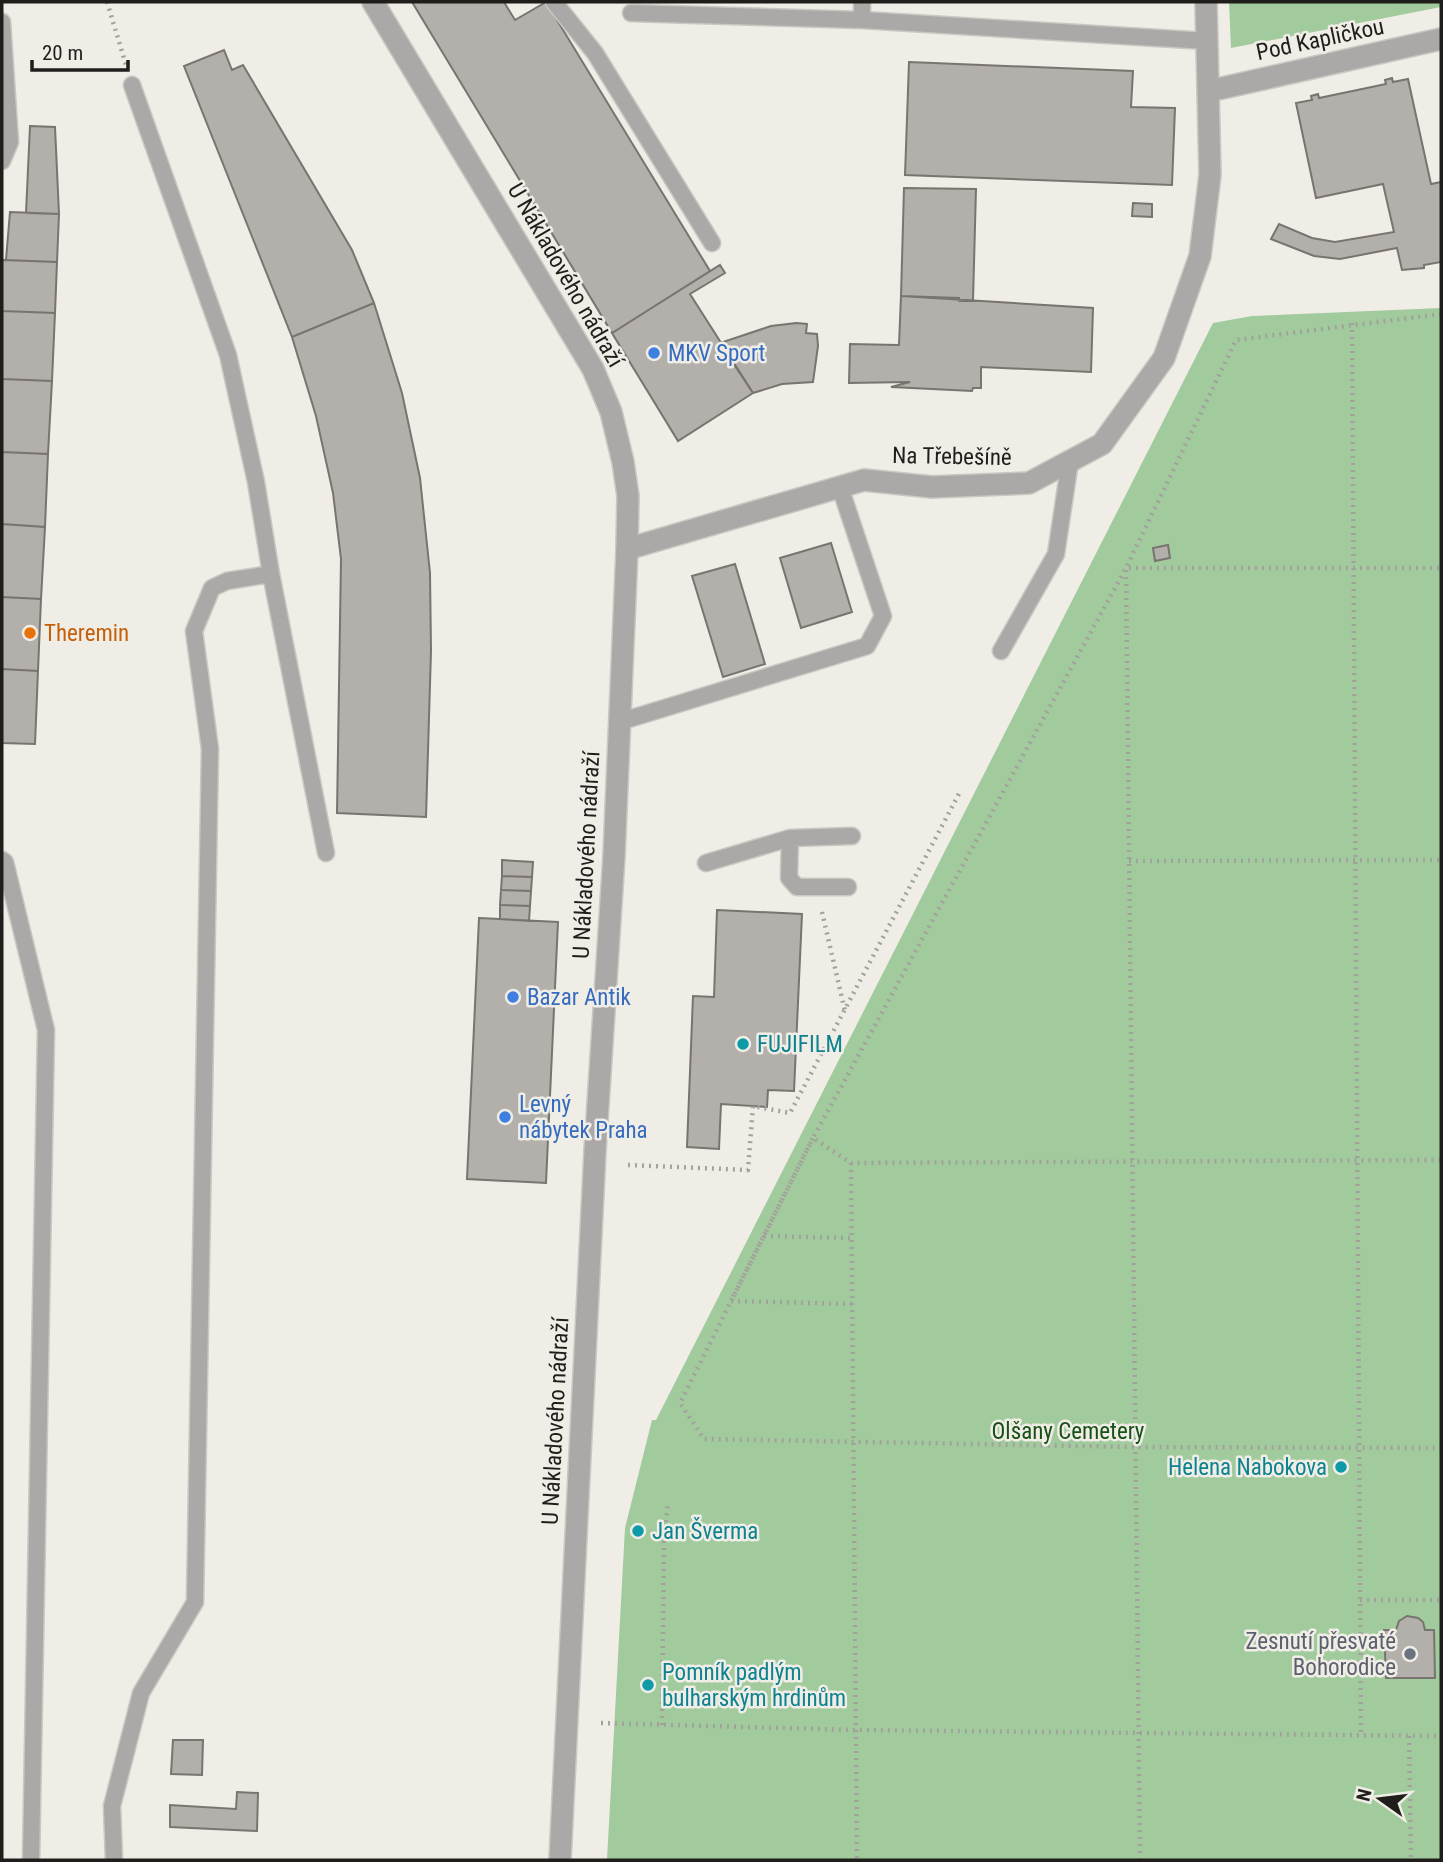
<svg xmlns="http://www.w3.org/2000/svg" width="1443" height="1862" font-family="'Roboto Condensed',sans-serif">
<rect width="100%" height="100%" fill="#f0ede7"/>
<path fill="#a1ca9d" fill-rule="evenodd" d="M1229 2H1441V7L1231 48Z
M1441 308V1860H607L625 1528 652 1420H656L1213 323 1252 316ZM1410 1616 1420 1620 1425 1630H1434L1435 1678H1387L1384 1631 1396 1630 1401 1618Z"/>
<path fill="#b3afaa" stroke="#78746f" stroke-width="2" d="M412 2H504L515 20 546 2 710 271 612 333Z
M224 50 232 70 243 65 352 250 374 303 292 337 184 66Z
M909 62 1133 71 1131 107 1175 108 1172 185 905 175Z
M1392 78 1393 82 1408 79 1431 184 1441 182V262L1424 265V268L1402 270 1397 248 1340 259 1314 256 1271 239 1279 224 1312 238 1335 242 1394 232 1383 184 1316 198 1296 103 1312 100 1311 96 1318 94 1319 98 1386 84 1385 80Z
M30 126 55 127 59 214 26 213Z
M904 188 976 189 973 301H959V298L901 296Z
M1133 203 1152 204V217L1132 216Z
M10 212 59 214 57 262 6 260Z
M2 260 57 262 55 313 2 311Z
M720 265 725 273 690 294 753 393 678 441 612 333Z
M901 296 1093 308 1091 372 981 367V388H973L972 391 891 387 910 382 849 383 850 344 899 345Z
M374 303 402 393 420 478 430 573 431 651 426 817 337 813 341 559 333 493 316 416 292 337Z
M2 311 55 313 52 381 2 379Z
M796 323 807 324 806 333 817 334 818 346 813 382 782 384 753 393 720 343 771 326Z
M2 379 52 381 48 454 2 452Z
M2 452 48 454 45 527 2 524Z
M2 524 45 527 41 599 2 597Z
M831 543 852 612 801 628 780 558Z
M1168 545 1170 558 1155 561 1153 548Z
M735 564 765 664 723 677 692 576Z
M2 597 41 599 38 671 2 669Z
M2 669 38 671 35 744 2 743Z
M502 860 533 862 532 877 502 876Z
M502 876 532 877 531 891 501 890Z
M501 890 531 891 530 906 500 905Z
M500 905 530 906 529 921 500 919Z
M717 910 802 914 794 1091 768 1090 767 1107 721 1104 719 1149 687 1147 693 996 714 997Z
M479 918 558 922 546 1183 467 1179Z
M1407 1616 1418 1618 1423 1622 1425 1630H1434L1435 1678H1386L1384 1630H1396L1399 1621Z
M173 1740H203L202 1775 171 1774Z
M237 1792 258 1793 257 1831 170 1827V1805L236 1809Z"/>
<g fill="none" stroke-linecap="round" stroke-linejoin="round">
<defs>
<path id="service" d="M554 2 595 53 712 243
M631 13 862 20V2
M862 20 1207 41
M2 22 10 142 2 161
M132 85 228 355 256 482 271 574 326 853
M1001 651 1056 554 1070 461
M619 722 867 646 883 616 840 487
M790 838 789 878 797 887H848
M2 860 5 862 46 1030 31 1860
M706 863 790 838 852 836
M114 1860 112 1806 141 1693 195 1602 210 749 194 631 212 588 227 581 271 574"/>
<path id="minor" d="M1209 91 1441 39
M627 549 864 480 932 487 1029 483 1102 444 1164 358 1200 256 1210 175 1206 2"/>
<path id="tertiary" d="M373 2 593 369 611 412 623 462 628 496 627 549 614 856 595 1151 560 1860"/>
</defs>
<use href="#service" stroke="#cac8c2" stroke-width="19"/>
<use href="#minor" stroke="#cac8c2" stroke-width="24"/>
<use href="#tertiary" stroke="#cac8c2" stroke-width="24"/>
<path stroke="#a3a19c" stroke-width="4.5" stroke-dasharray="2 5" stroke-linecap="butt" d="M107 2 126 65
M1441 314 1236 340 1126 568 813 1138 851 1163 1441 1160
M1352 323 1361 1734
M1129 861 1441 860
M822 912 845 1011
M851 1163 857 1860
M628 1165 748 1170 753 1106 790 1113 961 790
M764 1236 851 1238
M852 1304 731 1301 813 1138 680 1403 704 1439 1135 1447 1441 1448
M1360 1600H1441
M601 1723 856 1730 1441 1736
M662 1725 664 1537 668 1502
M1409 1736 1411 1860
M1140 1860 1126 568H1441"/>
<use href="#service" stroke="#aba8a7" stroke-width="16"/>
<use href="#minor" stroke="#aba8a7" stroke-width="21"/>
<use href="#tertiary" stroke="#aba8a7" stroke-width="21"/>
</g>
<g fill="#3f7fe0" stroke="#f0ede7" stroke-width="2.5">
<circle cx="654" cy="353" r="7"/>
<circle cx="513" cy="997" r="7"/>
<circle cx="505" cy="1117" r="7"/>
</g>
<circle fill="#e8710a" stroke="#f0ede7" stroke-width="2.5" cx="30" cy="633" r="7"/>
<g fill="#0f9aa8" stroke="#f0ede7" stroke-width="2.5">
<circle cx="743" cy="1044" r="7"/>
<circle cx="1341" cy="1467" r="7"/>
<circle cx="638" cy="1531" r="7"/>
<circle cx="648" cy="1685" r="7"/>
</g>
<circle fill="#6b7280" stroke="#f0ede7" stroke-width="2.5" cx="1410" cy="1654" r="7"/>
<g text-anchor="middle" stroke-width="5" stroke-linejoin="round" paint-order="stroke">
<g font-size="23" fill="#1f1e1b" stroke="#f0ede7">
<text transform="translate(1320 39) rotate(-12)" y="8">Pod Kapličkou</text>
<text transform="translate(566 275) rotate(60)" y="8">U Nákladového nádraží</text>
<text transform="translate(952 456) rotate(1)" y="8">Na Třebešíně</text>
<text transform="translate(586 855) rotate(-87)" y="8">U Nákladového nádraží</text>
<text transform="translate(555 1421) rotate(-87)" y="8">U Nákladového nádraží</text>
</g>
<g font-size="23" fill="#366cbe" stroke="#f0ede7" text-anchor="start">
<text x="668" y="361">MKV Sport</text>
<text x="527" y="1005">Bazar Antik</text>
<text x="519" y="1112">Levný<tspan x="519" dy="26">nábytek Praha</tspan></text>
</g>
<g font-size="23" fill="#c56008" stroke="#f0ede7" text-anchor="start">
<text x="44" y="641">Theremin</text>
</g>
<g font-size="23" fill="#0d838f" stroke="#f0ede7" text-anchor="start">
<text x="757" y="1052">FUJIFILM</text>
<text x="1327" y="1475" text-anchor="end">Helena Nabokova</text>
<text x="652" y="1539">Jan Šverma</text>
<text x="662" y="1680">Pomník padlým<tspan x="662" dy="26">bulharským hrdinům</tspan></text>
</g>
<g font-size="23" fill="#165115" stroke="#f0ede7">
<text x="1068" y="1439">Olšany Cemetery</text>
</g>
<g font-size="23" fill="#5b616d" stroke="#f0ede7" text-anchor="end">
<text x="1396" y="1649">Zesnutí přesvaté<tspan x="1396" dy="26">Bohorodice</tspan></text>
</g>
</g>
<rect width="1443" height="1862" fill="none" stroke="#1f1e1b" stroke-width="7"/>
<g transform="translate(1380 1799) rotate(284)" stroke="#f0ede7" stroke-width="5" paint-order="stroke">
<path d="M0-5L12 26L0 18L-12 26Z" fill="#1f1e1b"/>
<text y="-10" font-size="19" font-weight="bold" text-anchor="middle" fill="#1f1e1b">N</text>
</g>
<path d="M32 60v10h96v-10" fill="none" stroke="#1f1e1b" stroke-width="3.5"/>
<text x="42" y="60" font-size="21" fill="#1f1e1b" stroke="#f0ede7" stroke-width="5" paint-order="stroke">20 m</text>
</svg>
